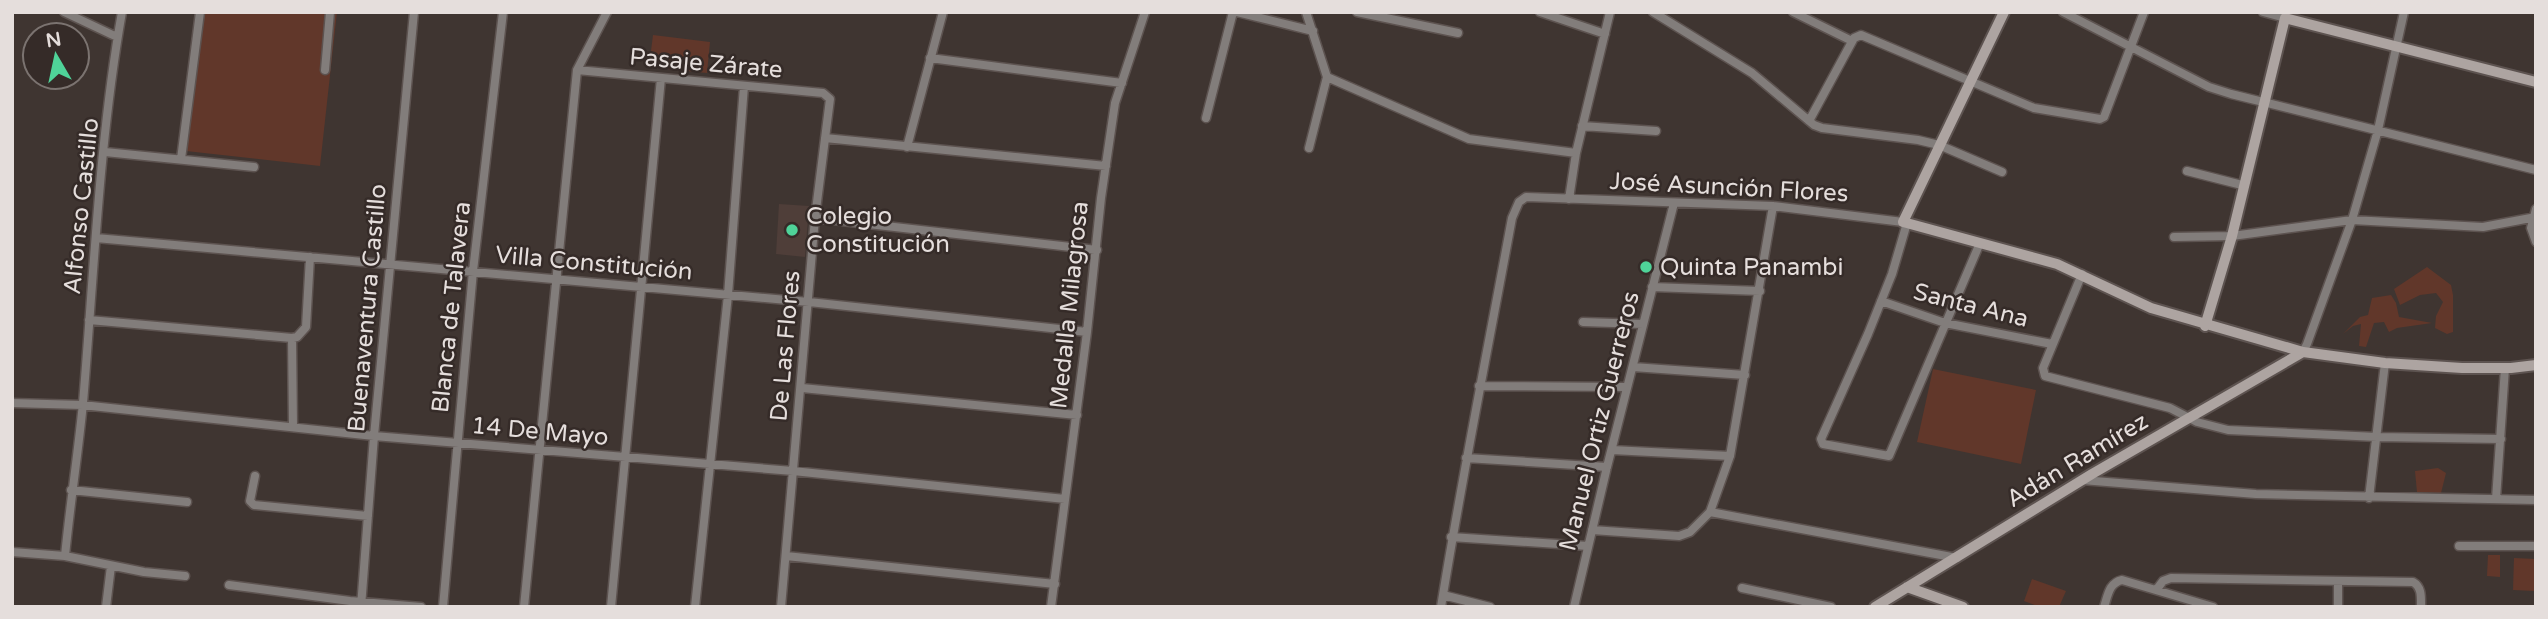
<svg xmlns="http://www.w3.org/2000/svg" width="2548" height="619" font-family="'Varela Round',sans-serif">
<rect width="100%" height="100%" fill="#3f3531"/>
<path fill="#4f3e39" d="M779 204 809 206 805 257 776 254Z"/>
<path fill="#61372a" d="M203 12H337L320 166 186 151Z
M653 35 710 42 707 73 649 67Z
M2427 267 2451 285 2453 295V332L2447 334 2435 328 2436 316 2443 302 2436 293 2420 295 2400 305 2394 289Z
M2391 295 2396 303 2399 317 2432 323 2397 328 2389 332 2384 322 2374 323 2366 347 2359 346 2361 324 2353 326 2343 334 2360 317 2368 315 2372 298Z
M1933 369 2036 390 2021 464 1917 442Z
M2438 468 2446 473 2441 493 2417 492 2415 471Z
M2488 555H2500V577L2487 576Z
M2514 558 2536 559 2535 591 2513 590Z
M2032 579 2066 591 2059 607H2040L2024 601Z"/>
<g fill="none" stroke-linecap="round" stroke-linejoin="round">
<defs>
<path id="street" d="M64 12 117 37
M1237 12 1313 31
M1306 12 1327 77
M1357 12 1458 33
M1540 12 1605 34
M1653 12 1752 73 1814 125 1822 128 1918 140 1939 145 2002 172
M1793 12 1852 41
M2063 12 2209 87 2231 94 2536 170
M2263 12 2285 18 2286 12
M930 58 1122 83
M325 70 330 12
M577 70 823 93 830 99 815 218 781 607
M1327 77 1469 139 1576 153
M1206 118 1233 12
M1809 121 1854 38 1861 35 2034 108 2100 119 2104 117 2144 12
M1582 126 1656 131
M825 138 1106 166
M907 147 943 12
M1309 148 1327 77
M105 152 254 167
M181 159 200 12
M2187 171 2242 185
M1569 199 1576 153 1610 12
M2536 209 2531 228 2536 242
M815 218 1097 250
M1907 223 1892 274 1868 334 1821 439 1823 444 1889 456 1980 243
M2174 237 2232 236 2352 220 2483 227 2536 217
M96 238 809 302 1087 332
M2082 274 2043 368 2045 376 2170 408 2197 422 2228 430 2377 437 2501 439
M1652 287 1760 291
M1881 301 1945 323 2052 344
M89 320 292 338
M1583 322 1643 324
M2303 352 2307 344 2352 220 2378 130 2404 12
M1633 367 1745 375
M1479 386 1627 387
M802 388 1077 415
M12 403 82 405 374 436 793 471 1065 499
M293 427 292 338 297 337 306 327 310 257
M1612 450 1730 456
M1466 458 1607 467
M255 476 250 501 254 505 368 516
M2082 480 2256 494 2536 500
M71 490 187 502
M2369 498 2385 363
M2496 499 2505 368
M1710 512 1957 558
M1592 530 1679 536 1690 532 1710 512 1730 456 1773 206
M1451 537 1588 546
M2459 546H2536
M12 552 65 556 144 572 185 576
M65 556C70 505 78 454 83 403 94 273 99 141 122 12
M786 556 1055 584
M2338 582V607
M229 585 350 601 421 607
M1742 588 1831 607
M2157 589 2163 581 2171 578 2413 582C2422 587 2421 597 2421 607
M1443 595 1490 607
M106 607 111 566
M361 607 374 436 414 12
M443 607 473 271 503 12
M524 607 577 70 607 12
M611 607 661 78
M695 607 728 295 744 86
M1051 607 1087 332 1101 198 1115 103 1145 12
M1441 607C1462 477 1488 348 1512 218L1519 202 1526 197 1773 206 1903 222
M1574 607 1607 467 1674 203
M2104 607C2108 595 2109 583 2122 580L2213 607"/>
<path id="secondary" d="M2004 12 1903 222 2057 264 2151 308 2303 352 2385 363 2462 368H2511L2536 365
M2205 326 2232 236 2285 18 2536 82
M1907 587 1963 607
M1875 607 2092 474 2303 352"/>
</defs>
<use href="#street" stroke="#5d5350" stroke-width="11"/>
<use href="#secondary" stroke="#5d5350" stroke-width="14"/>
<use href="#street" stroke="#827d7b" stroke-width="8"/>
<use href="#secondary" stroke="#ada4a1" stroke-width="10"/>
</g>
<g fill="#4fd399" stroke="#352b28" stroke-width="2.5">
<circle cx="792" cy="230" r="7"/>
<circle cx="1646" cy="267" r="7"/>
</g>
<g text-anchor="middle" stroke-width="5" stroke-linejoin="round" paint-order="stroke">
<g font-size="24" fill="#e5dedc" stroke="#352b28">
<text transform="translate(706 63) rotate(5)" y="8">Pasaje Zárate</text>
<text transform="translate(1729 187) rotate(3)" y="8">José Asunción Flores</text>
<text transform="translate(81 206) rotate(-84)" y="8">Alfonso Castillo</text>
<text transform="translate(594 263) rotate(5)" y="8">Villa Constitución</text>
<text transform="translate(1069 305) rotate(-84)" y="8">Medalla Milagrosa</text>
<text transform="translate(1971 305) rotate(14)" y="8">Santa Ana</text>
<text transform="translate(451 307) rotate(-84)" y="8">Blanca de Talavera</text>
<text transform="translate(367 308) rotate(-85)" y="8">Buenaventura Castillo</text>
<text transform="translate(785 346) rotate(-85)" y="8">De Las Flores</text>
<text transform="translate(1599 421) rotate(-76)" y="8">Manuel Ortiz Guerreros</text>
<text transform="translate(540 431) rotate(5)" y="8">14 De Mayo</text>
<text transform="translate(2077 460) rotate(-31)" y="8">Adán Ramírez</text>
</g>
<g font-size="24" fill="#e5dedc" stroke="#352b28" text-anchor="start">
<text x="806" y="224">Colegio<tspan x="806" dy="28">Constitución</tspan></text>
<text x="1660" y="275">Quinta Panambi</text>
</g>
</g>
<rect width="2548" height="619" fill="none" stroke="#e5dedc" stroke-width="28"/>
<g transform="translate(56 56) rotate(351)"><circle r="33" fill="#352b28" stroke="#7b7370" stroke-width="2"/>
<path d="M0-5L12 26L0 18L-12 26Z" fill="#4fd399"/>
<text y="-10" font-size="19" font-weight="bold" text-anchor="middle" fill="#e5dedc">N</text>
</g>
</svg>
